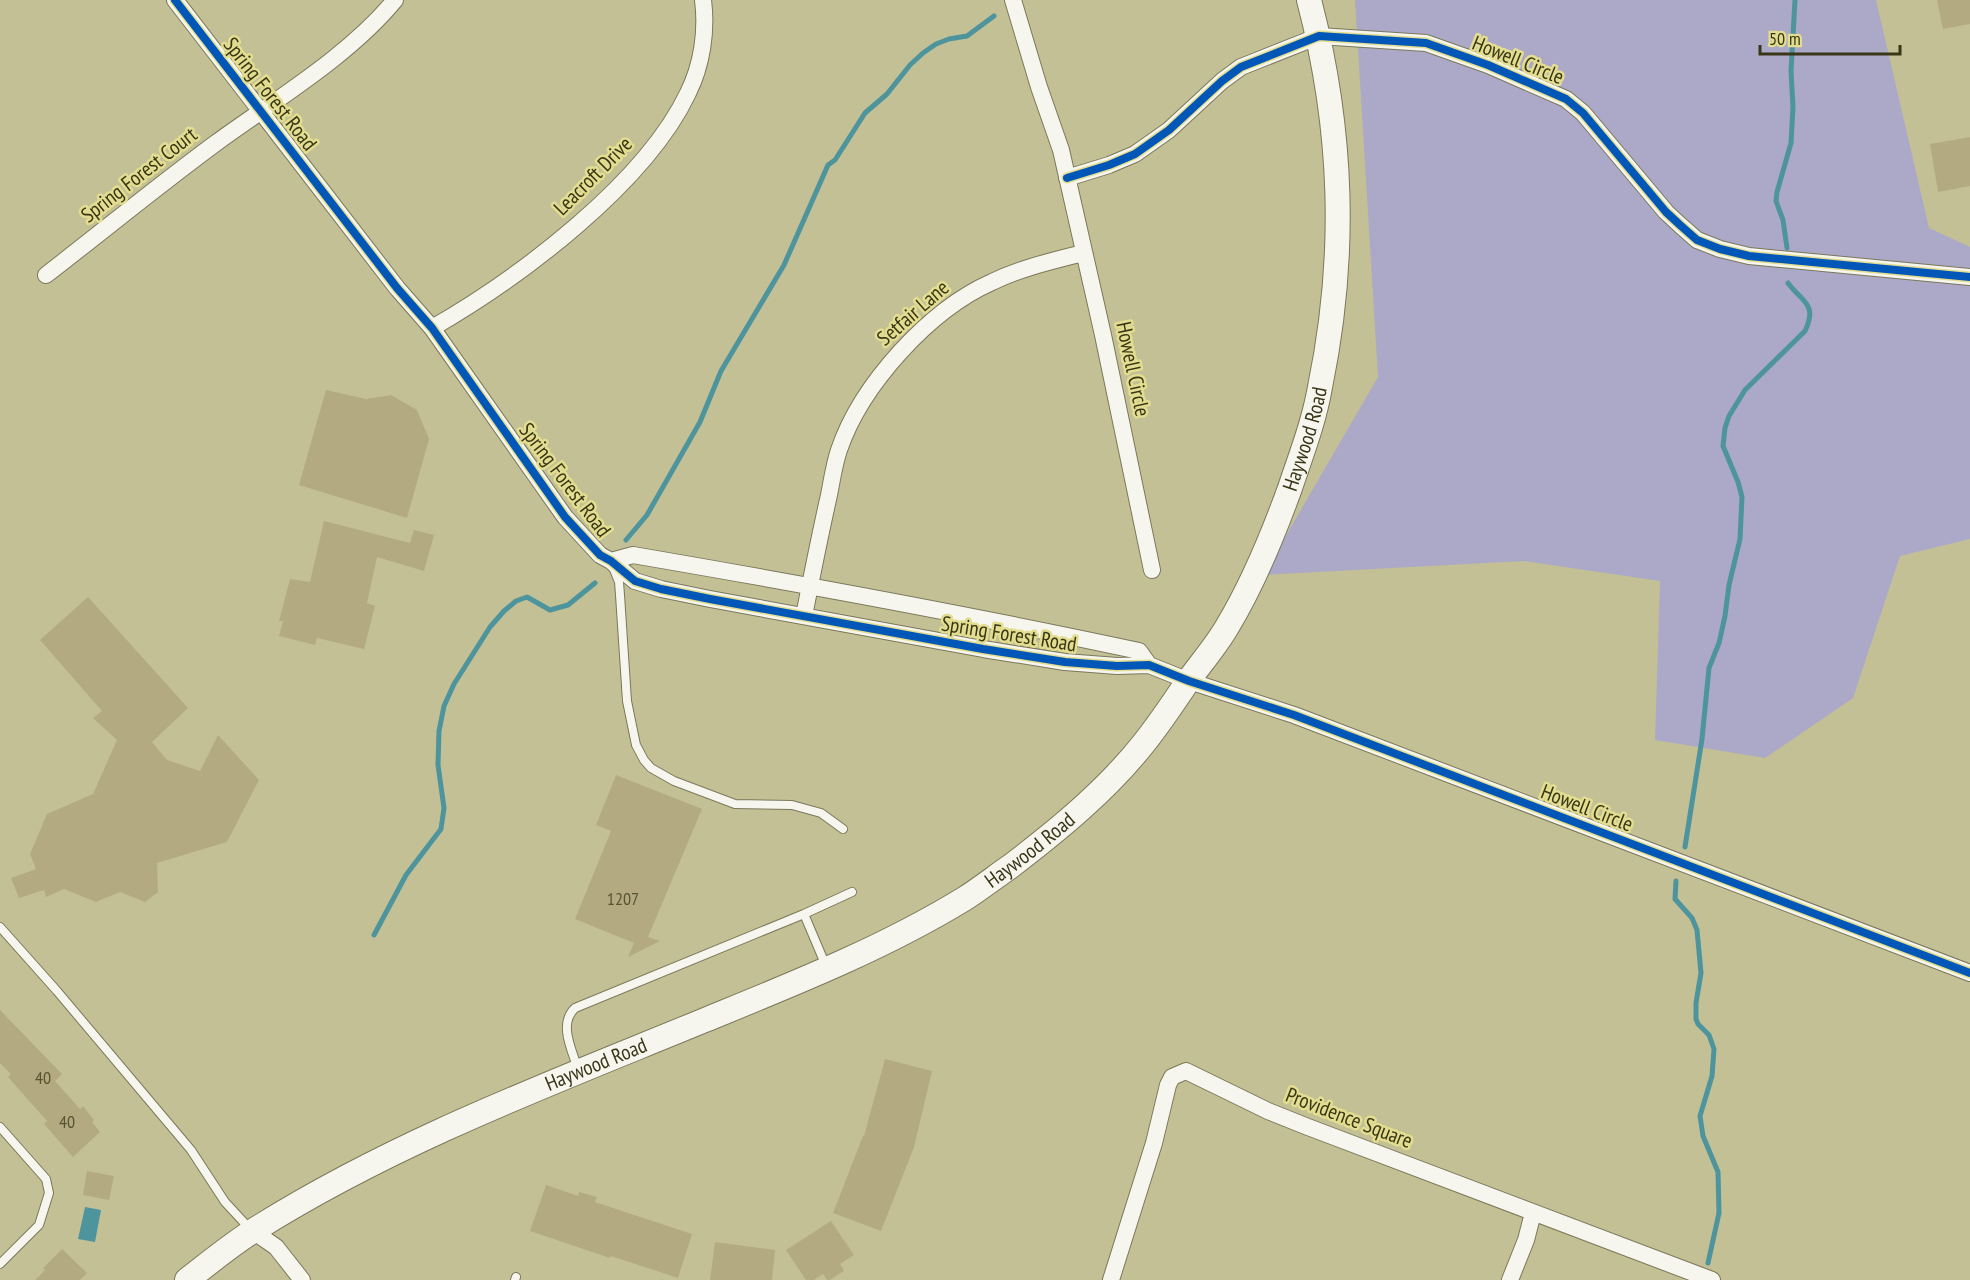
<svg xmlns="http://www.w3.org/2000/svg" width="1970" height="1280" font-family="'PT Sans Narrow',sans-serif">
<rect width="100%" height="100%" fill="#c3c096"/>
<path fill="#aca8c7" d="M1355 0H1876L1929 228 1970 247V539L1900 556 1853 698 1765 758 1655 740 1660 581 1524 561 1263 575 1378 377Z"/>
<path fill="#4d949d" d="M85 1207 101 1210 95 1242 78 1239Z"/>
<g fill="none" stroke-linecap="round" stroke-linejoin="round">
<path stroke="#4d949d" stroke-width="5" d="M1787 248 1783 220 1776 201 1777 192 1791 143 1793 107 1791 71 1795 0
M626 540 647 515 700 422 721 371 784 265 828 165 835 160 865 113 887 94 910 65 923 53 936 44 949 39 967 36 994 16
M1685 847 1702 739 1709 668 1719 643 1725 616 1729 585 1740 539 1742 497 1738 482 1723 446 1725 428 1729 416 1745 390 1805 331C1818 304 1802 302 1788 283
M1676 881 1675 899 1692 918 1697 930 1701 973 1696 1003V1019L1698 1024 1709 1035 1714 1049 1712 1076 1700 1116 1703 1136 1718 1172 1719 1213 1708 1263
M374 935 406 875 441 829 444 808 438 765 439 731 444 706 454 684 490 627 504 611 516 601 527 597 550 610 568 605 595 583"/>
</g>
<path fill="#b4aa82" d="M1937 0H1970V24L1943 29Z
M1970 137V186L1938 192 1930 144Z
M326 390 366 399 391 395 417 410 429 439 407 518 299 485Z
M324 521 410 543 414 530 434 535 424 571 377 557 367 603 375 606 364 649 317 638 315 645 279 636 283 621H279L290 579 310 582Z
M88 597 188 708 152 742 167 760 200 771 218 735 259 780 227 842 157 863 158 892 145 902 120 892 96 902 64 889 46 897 44 890 19 898 11 878 36 869 30 854 47 814 93 794 117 740 93 718 102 711 40 640Z
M616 775 702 809 648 937 660 941 628 957 634 943 575 919 611 831 596 825Z
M0 1010 62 1074 55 1081 80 1109 83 1106 94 1120 92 1122 100 1132 73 1157 44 1124 47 1121 8 1077 11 1074 0 1063Z
M885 1059 932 1071 914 1147 881 1231 833 1213 863 1136H864Z
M87 1171 114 1176 109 1200 83 1195Z
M546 1185 578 1196 579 1192 597 1197 595 1202 692 1234 678 1278 611 1256 610 1258 530 1231Z
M831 1221 854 1255 840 1264 844 1271 830 1280H827L823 1274 814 1280H806L786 1250Z
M715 1242 775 1250 772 1280H710Z
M62 1249 87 1273 80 1280H35L45 1270 43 1268Z"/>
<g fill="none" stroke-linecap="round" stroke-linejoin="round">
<defs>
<path id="lane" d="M613 567 619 582 620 595 627 701 636 745 644 760 651 768 674 781 735 804 792 805 821 813 843 829
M804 914 826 966
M0 927 57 991 191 1150 225 1202 250 1229
M578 1069C572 1050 558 1024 575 1008L804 914 852 892
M0 1127 46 1179 49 1193 39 1225 0 1264
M515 1280 516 1277"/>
<path id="street" d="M175 0 397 288 432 328 565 517 600 555 611 561 635 581 661 589 710 599 983 649 1065 662 1117 666 1149 665 1189 681 1294 715 1970 973
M1013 0 1039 87 1061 150 1103 335 1152 570
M1067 178 1109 165 1135 154 1169 130 1222 81 1241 67 1319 36 1426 43 1488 65 1566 99 1583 113 1666 212 1680 225 1697 240 1720 249 1749 256 1970 277
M46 275C103 231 159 185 216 143 275 100 349 56 395 0
M432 328C519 278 645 184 688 93 702 65 707 31 703 0
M611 561 633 555C802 584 971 615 1139 651L1149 665
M804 616C812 575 820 535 829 495 832 480 834 465 839 450 861 385 929 310 992 282 1021 268 1052 261 1083 253
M253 1231 276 1247 302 1280
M1111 1280 1154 1143 1168 1085 1172 1077 1186 1071 1268 1111 1308 1127 1712 1280
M1510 1280 1526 1240 1533 1213"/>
<g id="secondary">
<path id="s1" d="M187 1280C209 1263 232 1244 256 1229 396 1141 552 1083 705 1020 793 984 882 949 964 899 980 889 995 877 1011 866 1058 830 1107 790 1144 743 1160 723 1174 702 1188 681 1201 663 1216 646 1227 627 1253 584 1273 535 1290 488 1301 455 1314 422 1320 387 1347 256 1343 130 1309 0"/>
</g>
</defs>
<use href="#lane" stroke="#7b785a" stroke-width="10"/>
<use href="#street" stroke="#7b785a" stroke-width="18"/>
<use href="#secondary" stroke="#7b785a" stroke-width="26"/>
<use href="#lane" stroke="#f6f6ef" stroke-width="8"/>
<use href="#street" stroke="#f6f6ef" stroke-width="16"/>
<use href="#secondary" stroke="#f6f6ef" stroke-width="24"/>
<defs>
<path id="cycleway" d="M175 0 397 288 432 328 565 517 600 555 611 561 635 581 661 589 710 599 983 649 1065 662 1117 666 1149 665 1189 681 1294 715 1970 973
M1067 178 1109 165 1135 154 1169 130 1222 81 1241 67 1319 36 1426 43 1488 65 1566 99 1583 113 1666 212 1680 225 1697 240 1720 249 1749 256 1970 277"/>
</defs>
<use href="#cycleway" stroke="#e3dd90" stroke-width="11"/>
<use href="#cycleway" stroke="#0057b8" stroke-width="8"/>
</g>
<g text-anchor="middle" stroke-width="5" stroke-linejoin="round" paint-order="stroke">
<g font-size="18" fill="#585432">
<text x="623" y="905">1207</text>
<text x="43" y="1084">40</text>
<text x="67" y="1128">40</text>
</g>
<g font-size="21" fill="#393617" stroke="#e3dd90">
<text transform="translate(1518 60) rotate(22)" y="7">Howell Circle</text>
<text transform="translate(270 94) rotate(52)" y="7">Spring Forest Road</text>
<text transform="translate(139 175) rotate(-38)" y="7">Spring Forest Court</text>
<text transform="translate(593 176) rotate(-45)" y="7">Leacroft Drive</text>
<text transform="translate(913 313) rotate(-41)" y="7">Setfair Lane</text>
<text transform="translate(1133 369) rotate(78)" y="7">Howell Circle</text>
<text dy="7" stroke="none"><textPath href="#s1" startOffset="1454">Haywood Road</textPath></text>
<text transform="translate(565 480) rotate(53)" y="7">Spring Forest Road</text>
<text transform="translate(1009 634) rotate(9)" y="7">Spring Forest Road</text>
<text transform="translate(1587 808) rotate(21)" y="7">Howell Circle</text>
<text dy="7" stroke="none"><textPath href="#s1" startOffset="950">Haywood Road</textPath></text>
<text dy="7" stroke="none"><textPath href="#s1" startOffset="464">Haywood Road</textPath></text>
<text transform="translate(1349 1118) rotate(21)" y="7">Providence Square</text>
</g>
</g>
<path d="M1760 45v9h140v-9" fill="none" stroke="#393617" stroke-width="3"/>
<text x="1769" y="45" font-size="18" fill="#393617" stroke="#e3dd90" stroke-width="4.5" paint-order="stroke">50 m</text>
</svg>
